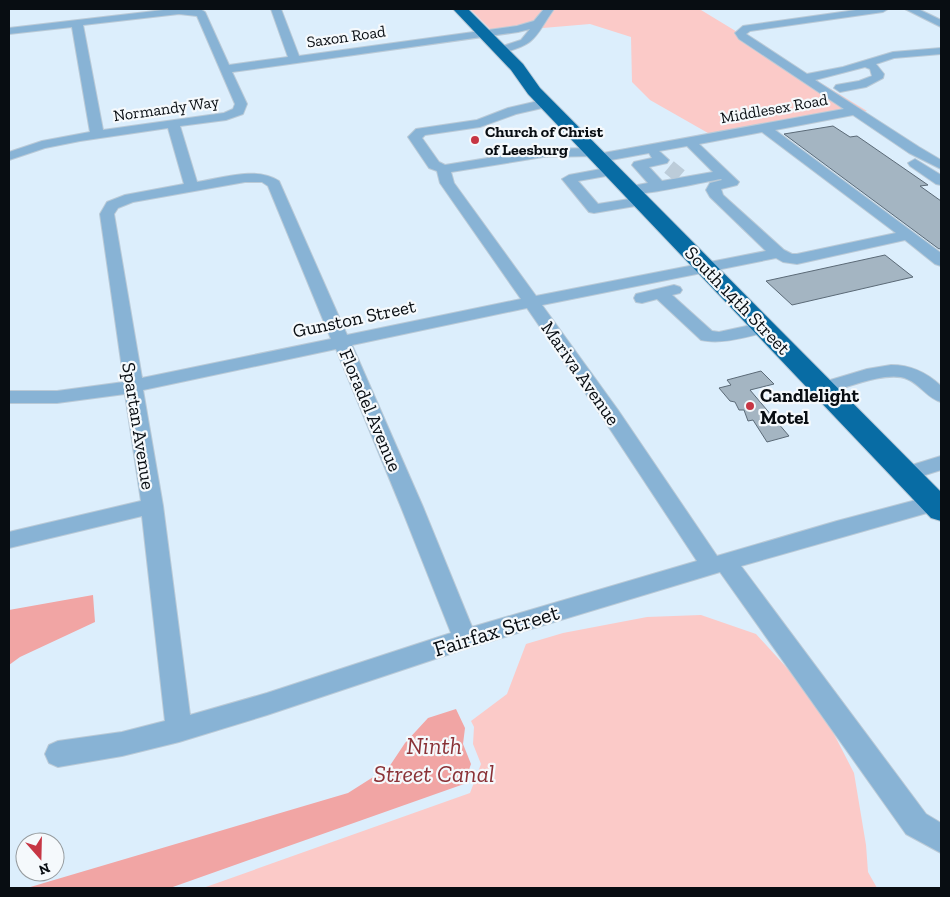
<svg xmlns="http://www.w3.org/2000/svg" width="950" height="897" font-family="'Zilla Slab',serif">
<rect width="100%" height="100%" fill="#dceefc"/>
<path fill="#fbcac8" d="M470 9H545L534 22 528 25 492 31Z
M554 9H706L701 10 867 111 715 137 650 100 632 82 631 37 590 24 531 29 543 22Z
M701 615 756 634 817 701 854 773 866 845 868 872 877 888H203L470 793 481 764 473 744 474 727 471 721 507 694 526 644 563 633 647 617Z"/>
<path fill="#f1a5a4" d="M93 595 95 622 20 657 9 665V610Z
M456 709 465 728 463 744 471 764 464 784 170 888H27L348 793 389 767 405 743 428 718Z"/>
<path fill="#a4b5c2" stroke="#5b6a77" d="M833 126 850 137 857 136 928 185 920 186 941 201V248L939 249 784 134Z
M885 255 913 277 792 305 766 281Z
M761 371 774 384 750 390 789 436 767 442 753 420 748 421 744 410H739L735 402 730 401 719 388 731 385 727 380Z"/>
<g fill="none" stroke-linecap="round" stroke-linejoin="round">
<path stroke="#bcccd9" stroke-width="15" stroke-dasharray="15 8" stroke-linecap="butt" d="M669 167 680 176"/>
<defs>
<path id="minor" d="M172 9H200L205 12 229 65 288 57 271 9H281L299 56 517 26 534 21 544 9H554C534 37 538 44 501 53L495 50 497 48 521 40 530 29 518 32 232 72 247 104 243 114 226 120 180 126 197 182C223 178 256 166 279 181L347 335 521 299 440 183 437 171 429 168 408 137 416 129 477 120 508 108 547 99 553 103 551 106 516 114 480 127 425 135 422 138 439 162 445 165 543 149 593 148 598 149 600 152 598 154 844 109 739 39 735 33 743 26 863 9H888L883 12 750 31 746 34 807 74 843 67 893 52 941 48V54L894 58 876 64 884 74 883 78 866 87 840 92 834 88 836 85 859 81 872 76 870 69 865 67 815 80 919 147 941 160V169L909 153 853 115 775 130 941 253V266L935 264 905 240 797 264 783 262 776 258 542 305 618 410 717 556 837 521 935 495 941 497V509L741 566 926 814 941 823V853L906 834 720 572 465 649 267 715 179 742 122 756 58 767 49 763 45 754 49 745 58 741 122 732 165 721 142 516 9 548V532L141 501 125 394 57 403H9V391H57L124 382 100 214 107 202 125 195 184 184 168 128 80 141 45 148 9 160V152L42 141 90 132 72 27 9 34V28ZM179 14 197 16 235 104 233 109 224 113 103 130 83 25ZM762 132 896 233 797 254H792L784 250 723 195 721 189 737 185 739 182 699 144ZM687 146 713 172 662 181 649 167 667 163 669 160 659 151ZM649 153 652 158 634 162 632 165 648 183 627 187 625 190 627 193C642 197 702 182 721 179L722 180 710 183 706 190 710 197 766 251 536 296 454 183 451 172 543 157 595 156 593 158 595 161 600 162ZM245 182H262L268 186 331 339 142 378 114 214 118 208 133 202ZM527 308 604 420 697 561 472 627 423 507 352 345ZM336 349 401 507 451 633 267 693 190 715 163 506 143 390Z
M905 9H918L941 20V27Z
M915 159 941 175V185L936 184 910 166 908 163Z
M612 167 617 168 619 171 617 174 578 181 598 204 642 197 647 198 649 201 647 204 594 213 589 212 562 179 569 175Z
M674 285 680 287 682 290 680 293 672 295 712 331 719 332 765 322 771 323 774 327 771 331C749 336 723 345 701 340L657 299 642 303 636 302 634 298 636 294Z
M891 365C911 365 926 372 941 386V402C928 399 920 384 907 379 887 370 844 389 824 394L817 392 815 388 817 384 867 369Z
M941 456V470L906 481 899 479 896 474 899 469Z"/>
<path id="highway" d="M453 9H468L523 64 540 88 941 492V521L931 518 528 94 511 70Z"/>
</defs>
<use href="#minor" stroke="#bacad7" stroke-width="2"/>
<use href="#highway" stroke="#bacad7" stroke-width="2"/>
<use href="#minor" fill="#88b3d5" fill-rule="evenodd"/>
<use href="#highway" fill="#086ca4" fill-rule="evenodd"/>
</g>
<g fill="#c63644" stroke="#f5f9fc" stroke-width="2">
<circle cx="475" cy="140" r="5"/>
<circle cx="750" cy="406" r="5"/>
</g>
<g text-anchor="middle" stroke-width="4.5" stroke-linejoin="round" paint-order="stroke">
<g font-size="16" fill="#080d12" stroke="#f5f9fc">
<text transform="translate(346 36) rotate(-8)" y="6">Saxon Road</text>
<text transform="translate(166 108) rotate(-8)" y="6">Normandy Way</text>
<text transform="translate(774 108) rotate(-10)" y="6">Middlesex Road</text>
</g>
<g font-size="16" font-weight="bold" fill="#080d12" stroke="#f5f9fc" text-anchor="start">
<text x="485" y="137">Church of Christ<tspan x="485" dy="18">of Leesburg</tspan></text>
</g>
<g font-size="19" fill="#080d12" stroke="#f5f9fc">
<text transform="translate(738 300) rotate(46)" y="7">South 14th Street</text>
<text transform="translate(354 318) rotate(-12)" y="7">Gunston Street</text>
<text transform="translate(581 373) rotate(55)" y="7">Mariva Avenue</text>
<text transform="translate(371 410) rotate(67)" y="7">Floradel Avenue</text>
<text transform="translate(139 426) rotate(81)" y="7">Spartan Avenue</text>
</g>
<g font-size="19" font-weight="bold" fill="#080d12" stroke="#f5f9fc" text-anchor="start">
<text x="760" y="402">Candlelight<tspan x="760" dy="22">Motel</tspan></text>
</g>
<g font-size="22" fill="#080d12" stroke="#f5f9fc">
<text transform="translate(496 630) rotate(-17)" y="8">Fairfax Street</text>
</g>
<g font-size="24" font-style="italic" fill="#8a3237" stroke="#f5f9fc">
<text x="434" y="754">Ninth<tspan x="434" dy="28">Street Canal</tspan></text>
</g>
</g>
<rect width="950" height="897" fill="none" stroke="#080d12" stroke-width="20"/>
<g transform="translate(40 857) rotate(160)"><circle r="24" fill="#f5f9fc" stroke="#969b9e"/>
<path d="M0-4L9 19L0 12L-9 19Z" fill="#c63644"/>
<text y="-8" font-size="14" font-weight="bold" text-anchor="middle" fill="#080d12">N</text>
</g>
</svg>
